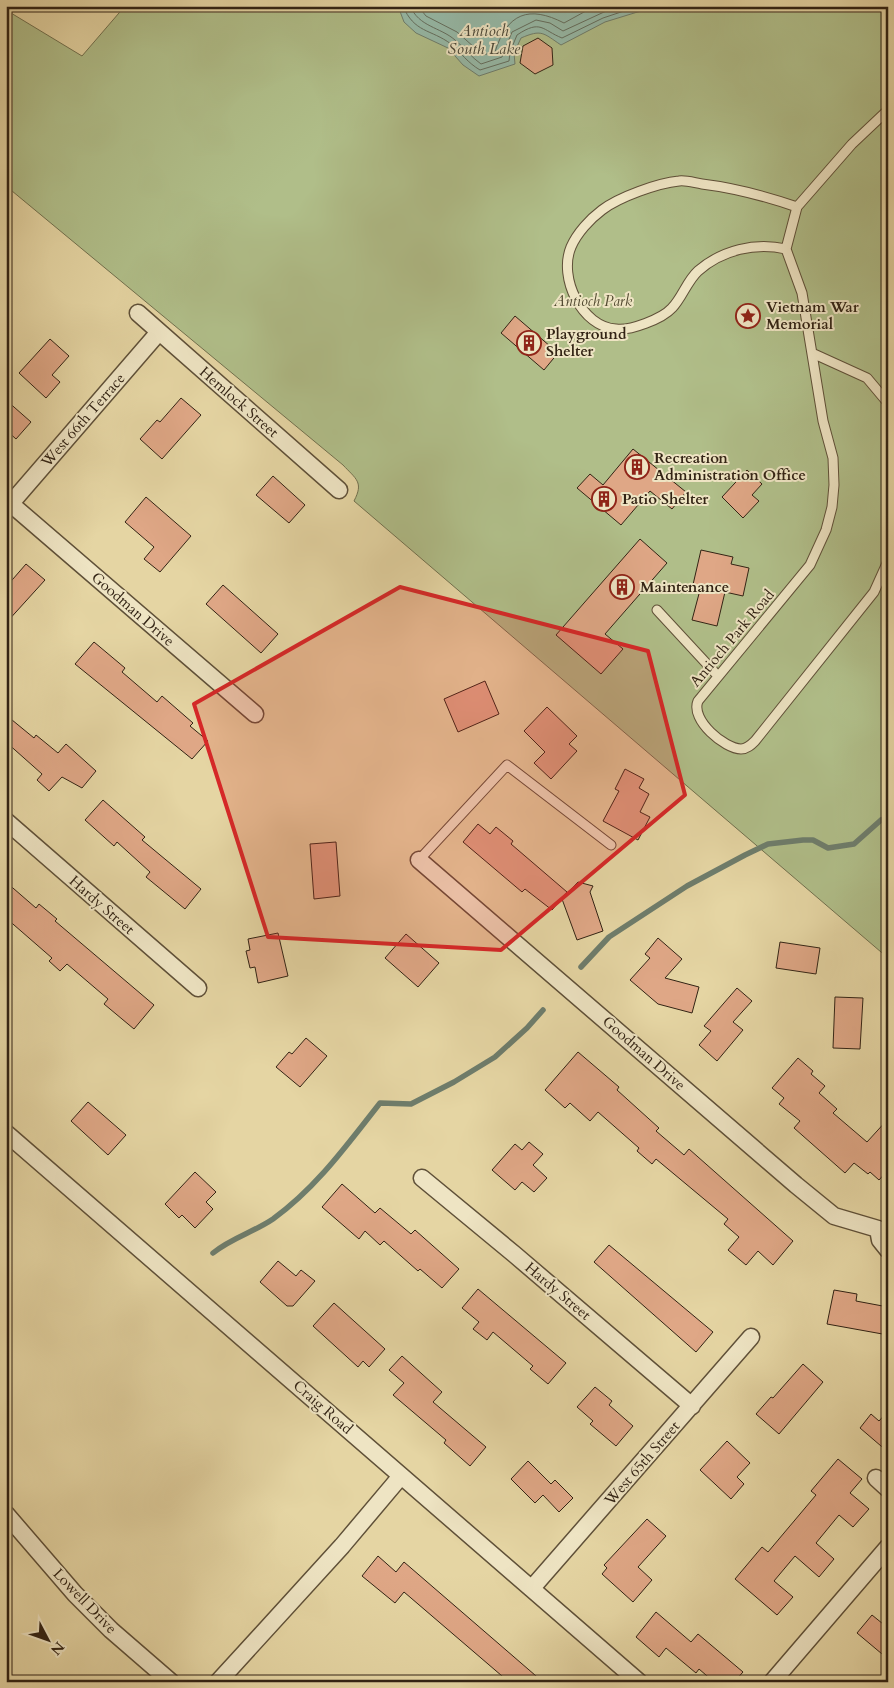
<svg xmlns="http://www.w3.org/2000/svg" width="894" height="1688" font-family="Cardo,serif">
<rect width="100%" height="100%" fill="#e5d5a3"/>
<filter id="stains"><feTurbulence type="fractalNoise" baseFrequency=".004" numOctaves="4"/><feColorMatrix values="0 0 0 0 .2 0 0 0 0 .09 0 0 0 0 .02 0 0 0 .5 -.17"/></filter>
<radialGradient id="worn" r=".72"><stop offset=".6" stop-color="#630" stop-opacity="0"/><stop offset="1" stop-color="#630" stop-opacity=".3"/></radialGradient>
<path fill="#b0be89" stroke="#71704e" d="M125 6H888V958L354 501C364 482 356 479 343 465L6 186V10L82 56Z"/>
<path fill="#96b9a7" stroke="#6e7d6c" d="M398 6H647L644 10 605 22 561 45C543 33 542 29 521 38L514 53 515 64 479 76 463 65 448 48 416 33 404 22Z"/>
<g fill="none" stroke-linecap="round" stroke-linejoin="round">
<path stroke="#646e5e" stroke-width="1" d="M403 6C414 33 431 29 451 44 461 53 468 63 480 70L509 61 510 52 517 35C541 19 542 30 562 38L603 18 639 6
M410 6C419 27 440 27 455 40 465 48 471 57 481 64L502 57 512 32 536 20 550 23 563 31 617 6
M418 6 426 16 457 32 483 55 495 52C507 13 529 5 564 23L595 6"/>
<path stroke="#6e7d6c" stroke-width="5.5" d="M581 967 609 937 687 886 745 855 768 844 803 840H813L828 848 854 844 881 820 888 818
M213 1253C231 1238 254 1232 273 1219 316 1188 347 1145 380 1103L411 1104 454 1082 495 1057 527 1028 543 1010"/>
</g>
<path fill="#dfa786" stroke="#322314" d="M538 38 552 48 553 65 535 74 520 63 523 46Z
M515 316 558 353 544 370 501 333Z
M50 339 69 356 52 375 60 382 46 398 19 373Z
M181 398 201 415 162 459 140 439 157 420 160 422Z
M6 400 31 422 16 439 6 430Z
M633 449 686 492 672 509 650 491 621 525 577 488 590 474 603 485Z
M747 470 762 484 752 495 759 501 743 518 722 497Z
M273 476 305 505 289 523 256 495Z
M146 497 191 536 160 572 144 559 154 547 125 522Z
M640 539 667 563 605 634 623 649 601 674 556 635Z
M701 550 733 557 731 564 749 568 743 596 725 592 717 626 692 620 700 590 692 589Z
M26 564 45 580 6 623V587Z
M223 585 278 634 261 653 206 604Z
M94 642 125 668 122 672 157 702 162 696 193 723 190 726 208 741 192 759 75 664Z
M485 681 499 714 458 732 444 699Z
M547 707 577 736 569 744 577 751 551 779 534 763 545 752 524 731Z
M6 715 34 738 36 735 58 753 66 744 96 771 82 788 62 777 49 791 37 780 42 774 6 742Z
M625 769 644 779 639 788 649 794 640 812 650 817 638 840 603 821 619 791 615 789Z
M103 800 145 837 142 840 201 889 185 909 146 877 150 872 117 842 114 846 85 820Z
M478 824 490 834 496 827 513 841 511 844 567 892 552 910 525 889 522 892 463 842Z
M336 842 340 896 314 899 310 844Z
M6 882 36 908 39 904 57 919 55 921 154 1005 134 1029 104 1004 108 999 67 964 60 971 49 961 52 958 6 918Z
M578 882 593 886 590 892 603 931 577 940 562 899Z
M278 933 288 976 258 983 255 967 250 968 246 951 250 950 248 939Z
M406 934 439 963 418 987 385 958Z
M658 938 682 959 665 978 699 987 692 1013 658 1004 630 980 650 958 645 954Z
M780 942 820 948 816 974 776 968Z
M737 988 752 1001 733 1022 743 1030 717 1061 699 1045 711 1031 704 1026Z
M835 997 863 998 860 1049 833 1048Z
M306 1038 327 1056 300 1087 276 1067 289 1052 292 1054Z
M578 1052 619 1087 617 1090 659 1128 656 1131 684 1155 689 1149 793 1241 773 1265 758 1251 746 1265 728 1250 739 1237 724 1224 728 1219 656 1159 652 1164 637 1151 639 1148 598 1112 590 1121 570 1103 565 1108 545 1090Z
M798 1058 813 1071 811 1074 825 1086 819 1093 837 1109 833 1113 867 1142 888 1119V1170L879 1180 870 1172 868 1174 854 1163 845 1173 794 1128 800 1121 779 1104 784 1098 772 1088Z
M88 1102 126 1135 108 1155 71 1121Z
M529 1142 543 1154 533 1165 547 1178 534 1192 522 1182 515 1190 492 1170 515 1144 522 1150Z
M195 1172 216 1192 206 1202 213 1209 195 1228 182 1215 179 1218 165 1204Z
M342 1184 375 1213 380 1208 411 1234 415 1230 459 1269 442 1288 420 1269 418 1271 384 1241 380 1245 365 1231 359 1239 322 1207Z
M609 1245 713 1332 696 1352 594 1262Z
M278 1261 296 1276 301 1270 315 1281 293 1306H287L260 1282Z
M478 1289 566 1363 548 1384 530 1369 533 1366 493 1332 487 1340 473 1329 479 1322 462 1308Z
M834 1290 857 1294 856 1301 888 1307V1335L827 1324Z
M334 1303 385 1349 369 1367 363 1361 358 1367 313 1326Z
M402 1356 442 1392 433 1402 486 1447 470 1466 444 1443 446 1440 393 1395 404 1383 389 1370Z
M803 1364 823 1382 779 1434 756 1414 771 1397 773 1398Z
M595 1387 612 1401 609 1405 633 1426 616 1446 590 1424 593 1421 577 1407Z
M888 1411V1452L860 1428 871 1414 879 1421Z
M727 1441 750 1463 737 1477 744 1484 731 1499 700 1470Z
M838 1459 862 1479 850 1493 869 1509 853 1527 839 1515 816 1543 834 1559 819 1577 795 1556 774 1581 793 1597 777 1615 735 1579 762 1547 768 1552 816 1495 811 1491Z
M528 1461 551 1484 555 1480 573 1498 559 1512 543 1495 535 1503 511 1479Z
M647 1519 666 1536 638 1567 652 1580 633 1602 602 1574 607 1568 604 1565Z
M378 1556 396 1572 404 1562 543 1682H509L404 1592 395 1603 362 1576Z
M656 1612 691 1642 698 1634 743 1672 734 1682H714L699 1669 696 1673 666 1648 659 1657 636 1637Z
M872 1615 888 1628V1659L857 1633Z"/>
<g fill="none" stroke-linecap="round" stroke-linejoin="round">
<defs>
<path id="service" d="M888 110 852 144 797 207 786 249 802 293 823 421 833 458 834 485 832 507 826 530 810 565 698 701C690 720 725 749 741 749 747 749 751 745 755 741L874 592 888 561
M786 249C755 242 722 250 698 271 687 281 682 298 672 308 662 319 630 331 616 329 582 327 558 278 571 247 577 233 590 219 602 210 619 197 658 183 679 181 686 180 695 183 702 184 735 188 765 196 797 207
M812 353 867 378 888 403
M657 610 718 676
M419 860 507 765 611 845"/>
<path id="minor" d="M138 313 339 490
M11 504 255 714
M6 509 159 332
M6 821 198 988
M419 860 796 1185 834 1216 878 1229
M6 1133 639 1682
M422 1178 514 1254 692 1406
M878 1229 880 1240 888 1250
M876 1478 888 1489
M6 1514 75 1594 111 1630 171 1682
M532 1588 751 1337
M218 1682 342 1546 401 1476
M772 1682 888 1547"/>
</defs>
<use href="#service" stroke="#5f5038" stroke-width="11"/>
<use href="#minor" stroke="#5f5038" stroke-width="19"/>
<use href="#service" stroke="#eee4c3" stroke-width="9"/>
<use href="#minor" stroke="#eee4c3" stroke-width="16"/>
</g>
<path fill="#d62828" fill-opacity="0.2" stroke="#d62828" stroke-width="4" stroke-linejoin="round" d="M400 587 648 651 685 795 501 950 268 937 194 704Z"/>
<defs>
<symbol id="sight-ring" viewBox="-11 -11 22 22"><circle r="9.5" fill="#eee4c3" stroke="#8f2418" stroke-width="1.5"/><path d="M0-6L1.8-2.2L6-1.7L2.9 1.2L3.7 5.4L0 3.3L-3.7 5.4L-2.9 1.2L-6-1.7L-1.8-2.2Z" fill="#8f2418"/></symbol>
<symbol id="building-ring" viewBox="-11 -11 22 22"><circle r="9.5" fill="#eee4c3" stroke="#8f2418" stroke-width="1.5"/><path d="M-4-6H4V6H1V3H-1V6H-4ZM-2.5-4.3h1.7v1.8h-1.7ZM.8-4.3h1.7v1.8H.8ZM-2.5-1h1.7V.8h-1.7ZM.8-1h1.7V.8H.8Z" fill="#8f2418"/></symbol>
</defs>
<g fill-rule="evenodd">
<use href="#sight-ring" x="734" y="302" width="28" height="28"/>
<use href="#building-ring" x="515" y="329" width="28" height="28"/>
<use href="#building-ring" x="623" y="453" width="28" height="28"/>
<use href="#building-ring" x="590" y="485" width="28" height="28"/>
<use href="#building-ring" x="608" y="573" width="28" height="28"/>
</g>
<g text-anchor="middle" stroke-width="4" stroke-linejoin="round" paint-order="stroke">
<g font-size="15" font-style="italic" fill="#524a31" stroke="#eee4c3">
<text x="593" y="306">Antioch Park</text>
</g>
<g font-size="15" font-weight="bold" fill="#322314" stroke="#eee4c3" text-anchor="start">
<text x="766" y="312">Vietnam War<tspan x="766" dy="17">Memorial</tspan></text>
<text x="546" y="339">Playground<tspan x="546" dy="17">Shelter</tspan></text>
<text x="654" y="463">Recreation<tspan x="654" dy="17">Administration Office</tspan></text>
<text x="622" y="504">Patio Shelter</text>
<text x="640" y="592">Maintenance</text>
</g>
<g font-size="15" fill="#322314" stroke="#eee4c3">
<text transform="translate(239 402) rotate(41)" y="5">Hemlock Street</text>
<text transform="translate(83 420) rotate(-49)" y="5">West 66th Terrace</text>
<text transform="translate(133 609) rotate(41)" y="5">Goodman Drive</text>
<text transform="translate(732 638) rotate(-50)" y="5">Antioch Park Road</text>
<text transform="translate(102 905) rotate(41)" y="5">Hardy Street</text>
<text transform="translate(644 1053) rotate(41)" y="5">Goodman Drive</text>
<text transform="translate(558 1291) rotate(40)" y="5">Hardy Street</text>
<text transform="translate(323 1407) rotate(41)" y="5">Craig Road</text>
<text transform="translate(642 1463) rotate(-49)" y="5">West 65th Street</text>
<text transform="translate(85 1601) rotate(46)" y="5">Lowell Drive</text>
</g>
<g font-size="16" font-style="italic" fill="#4b4839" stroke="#eee4c3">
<text x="484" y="36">Antioch<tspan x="484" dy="18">South Lake</tspan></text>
</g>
</g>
<rect width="894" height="1688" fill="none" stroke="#e5d5a3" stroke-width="25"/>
<rect x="8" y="8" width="879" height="1673" fill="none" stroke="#322314" stroke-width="2.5"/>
<rect x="12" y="12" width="869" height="1663" fill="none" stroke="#322314"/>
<g transform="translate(48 1640) rotate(131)" stroke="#eee4c3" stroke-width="4" paint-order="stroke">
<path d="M0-4L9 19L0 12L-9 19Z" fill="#322314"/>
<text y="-8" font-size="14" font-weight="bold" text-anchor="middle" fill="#322314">N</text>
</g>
<rect width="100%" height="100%" filter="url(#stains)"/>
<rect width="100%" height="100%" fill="url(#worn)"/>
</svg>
